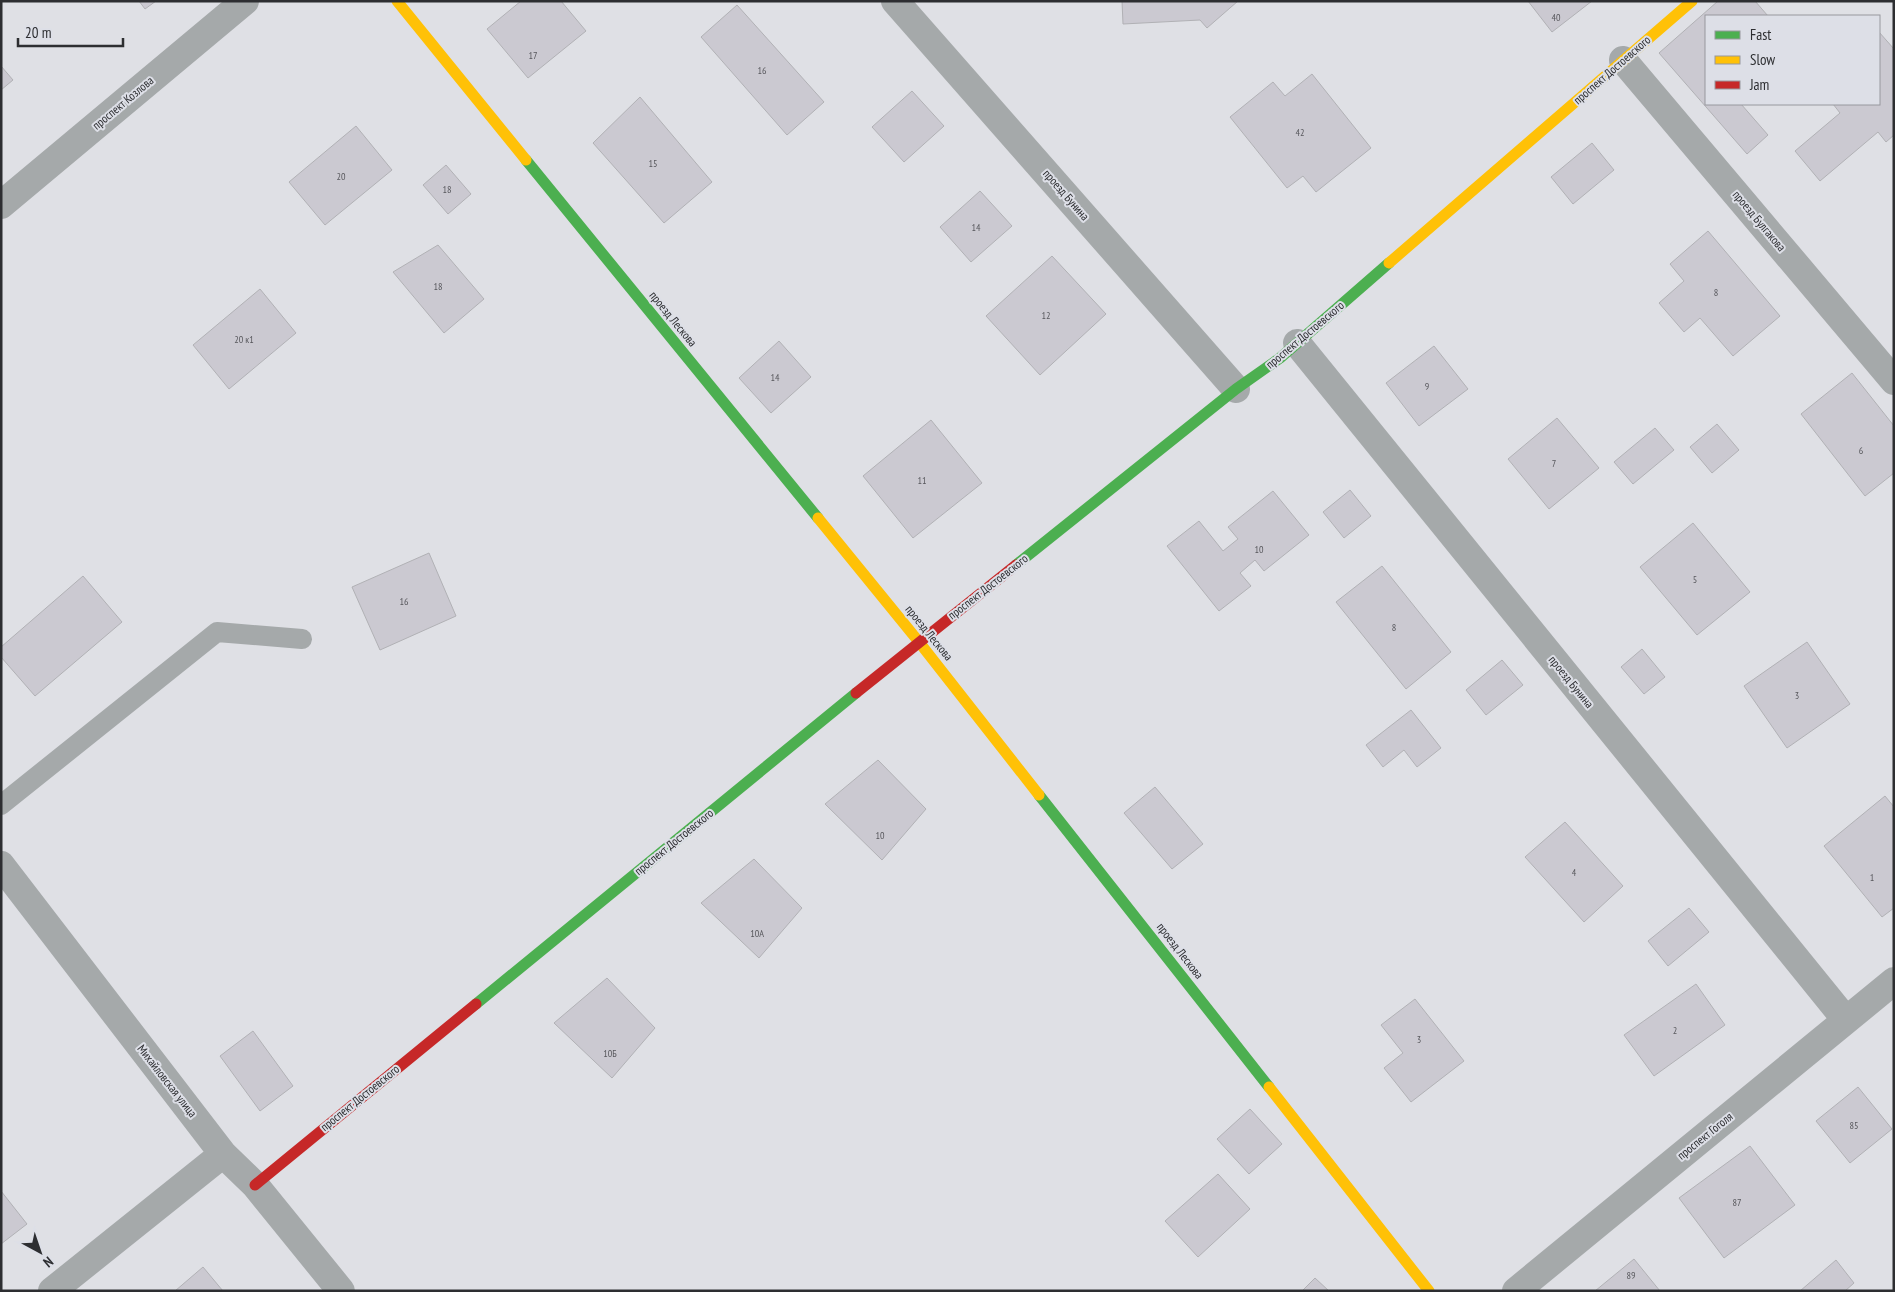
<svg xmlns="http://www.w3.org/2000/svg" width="1895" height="1292" font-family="'PT Sans Narrow',sans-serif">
<rect width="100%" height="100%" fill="#dfe0e5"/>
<path fill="#cbc9d1" stroke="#b1b1b5" d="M139 1H156L145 9Z
M521 1H561L586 31 528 78 487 29Z
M1122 1H1238L1207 28 1200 20 1123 24Z
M1528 1H1592L1552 32Z
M1718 1H1755L1768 16H1706V104H1741L1768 135 1747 154 1659 53Z
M737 5 824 102 787 135 701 37Z
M1879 32 1894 49V135L1886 142 1878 132 1820 181 1795 151 1840 113 1833 104H1879Z
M1 66 13 80 1 90Z
M1312 74 1371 148 1316 192 1303 176 1287 188 1230 117 1273 82 1285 96Z
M912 91 944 126 904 162 872 127Z
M640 97 712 182 664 223 593 143Z
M356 126 392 170 325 225 289 182Z
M1592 143 1614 170 1573 204 1551 177Z
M446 165 471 194 448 214 423 185Z
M980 191 1012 226 971 262 940 227Z
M1708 231 1780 316 1733 356 1700 318 1684 332 1659 303 1684 281 1670 264Z
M438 245 484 299 444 333 393 272Z
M1052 256 1106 314 1040 375 986 316Z
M260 289 296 333 229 389 193 345Z
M779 341 811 377 771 413 739 378Z
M1434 346 1468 389 1419 426 1386 383Z
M1852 373 1894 426V473L1865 496 1801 414Z
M1557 418 1599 468 1549 509 1508 459Z
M931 420 982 483 913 538 863 476Z
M1717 424 1739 450 1712 473 1690 447Z
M1655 428 1674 450 1633 484 1614 462Z
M1350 490 1371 516 1344 538 1323 512Z
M1273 491 1309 535 1264 571 1255 560 1240 573 1251 586 1219 611 1167 546 1199 521 1223 551 1238 539 1228 527Z
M1693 523 1750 592 1697 635 1640 567Z
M429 553 456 616 380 650 352 587Z
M1382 566 1451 652 1406 689 1336 602Z
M83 576 122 622 35 696 1 657V647Z
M1807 642 1850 704 1787 748 1744 686Z
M1642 649 1665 677 1644 694 1621 667Z
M1502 660 1523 685 1486 715 1466 690Z
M1411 710 1441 748 1417 767 1404 750 1383 767 1366 745Z
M878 760 926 809 882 860 825 804Z
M1155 787 1203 844 1172 869 1124 813Z
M1885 796 1894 807V908L1882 917 1824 846Z
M1565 822 1623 886 1584 922 1525 857Z
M754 859 802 908 759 958 701 903Z
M1689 908 1709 932 1668 966 1648 941Z
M607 978 655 1028 612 1078 554 1023Z
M1696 984 1725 1025 1654 1076 1624 1035Z
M1415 999 1464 1061 1411 1102 1384 1068 1403 1053 1381 1025Z
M253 1031 293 1086 260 1111 220 1056Z
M1858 1087 1892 1129 1850 1163 1816 1121Z
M1250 1109 1282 1144 1249 1174 1217 1139Z
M1750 1146 1795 1205 1724 1258 1679 1198Z
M1218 1174 1250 1209 1198 1257 1165 1221Z
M1 1191 27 1224 1 1244Z
M1634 1259 1660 1291H1595Z
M1836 1260 1854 1283 1845 1291H1800Z
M203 1267 223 1291H175Z
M1315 1278 1329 1291H1302Z"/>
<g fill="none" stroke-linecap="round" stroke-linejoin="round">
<path stroke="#a5a9aa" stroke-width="20" d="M1 805 217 632 302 639"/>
<path stroke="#a5a9aa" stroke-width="28" d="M895 1 1236 389
M1623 60 1894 381
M1 205 245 1
M1297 343 1846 1020
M1 865 223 1154 255 1185 341 1291
M52 1291 223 1154
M1516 1291 1894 981"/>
<path stroke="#4caf50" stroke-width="11" d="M526 160 818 518
M1016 565 1236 389 1280 358 1389 263
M1039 795 1269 1087
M476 1004 856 693"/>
<path stroke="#ffc107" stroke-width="11" d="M397 1 526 160
M1389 263 1692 1
M818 518 919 642 1039 795
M1269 1087 1429 1291"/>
<path stroke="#c62828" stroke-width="11" d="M856 693 1016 565
M255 1185 476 1004"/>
</g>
<g text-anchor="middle" stroke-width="4" stroke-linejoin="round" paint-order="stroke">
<g font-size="10" fill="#57575c">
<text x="1556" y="21">40</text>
<text x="533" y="59">17</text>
<text x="762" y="74">16</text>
<text x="1300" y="136">42</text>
<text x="653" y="167">15</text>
<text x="341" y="180">20</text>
<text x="447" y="193">18</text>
<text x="976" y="231">14</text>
<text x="438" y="290">18</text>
<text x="1716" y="296">8</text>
<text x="1046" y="319">12</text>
<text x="244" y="343">20 к1</text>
<text x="775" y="381">14</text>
<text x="1427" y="390">9</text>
<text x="1861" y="454">6</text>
<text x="1554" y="467">7</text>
<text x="922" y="484">11</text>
<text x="1259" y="553">10</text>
<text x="1695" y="583">5</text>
<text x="404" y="605">16</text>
<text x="1394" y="631">8</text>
<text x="1797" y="699">3</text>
<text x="880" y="839">10</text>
<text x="1574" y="876">4</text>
<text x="1872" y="881">1</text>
<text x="757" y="937">10А</text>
<text x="1675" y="1034">2</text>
<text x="1419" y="1043">3</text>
<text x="610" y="1057">10Б</text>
<text x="1854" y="1129">85</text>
<text x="1737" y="1206">87</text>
<text x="1631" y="1279">89</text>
</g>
<g font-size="12" fill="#2d2e31" stroke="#dddfe7">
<text transform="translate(1612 70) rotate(-41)" y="4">проспект Достоевского</text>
<text transform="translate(123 103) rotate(-40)" y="4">проспект Козлова</text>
<text transform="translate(1066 195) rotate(49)" y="4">проезд Бунина</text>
<text transform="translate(1759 221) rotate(50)" y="4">проезд Булгакова</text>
<text transform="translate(673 319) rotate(51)" y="4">проезд Лескова</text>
<text transform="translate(1305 335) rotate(-40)" y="4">проспект Достоевского</text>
<text transform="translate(988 587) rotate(-38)" y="4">проспект Достоевского</text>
<text transform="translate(929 633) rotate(51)" y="4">проезд Лескова</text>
<text transform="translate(1571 682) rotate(51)" y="4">проезд Бунина</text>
<text transform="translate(674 842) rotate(-39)" y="4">проспект Достоевского</text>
<text transform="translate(1180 951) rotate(52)" y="4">проезд Лескова</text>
<text transform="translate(167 1081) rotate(52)" y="4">Михайловская улица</text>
<text transform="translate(360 1098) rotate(-39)" y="4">проспект Достоевского</text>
<text transform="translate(1705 1136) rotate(-39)" y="4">проспект Гоголя</text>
</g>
</g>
<rect width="1895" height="1292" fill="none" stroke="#2d2e31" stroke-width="5"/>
<rect x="1705" y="15" width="175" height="90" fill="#dddfe7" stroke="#97989e"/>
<rect x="1715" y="31" width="25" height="8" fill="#4caf50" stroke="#97989e"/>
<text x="1750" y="40" font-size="15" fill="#2d2e31">Fast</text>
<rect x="1715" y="56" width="25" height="8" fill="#ffc107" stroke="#97989e"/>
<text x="1750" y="65" font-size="15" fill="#2d2e31">Slow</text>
<rect x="1715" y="81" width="25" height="8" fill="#c62828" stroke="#97989e"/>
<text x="1750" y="90" font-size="15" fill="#2d2e31">Jam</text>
<g transform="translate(40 1252) rotate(140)" stroke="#dddfe7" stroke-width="4" paint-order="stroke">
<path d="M0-4L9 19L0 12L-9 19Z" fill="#2d2e31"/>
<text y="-8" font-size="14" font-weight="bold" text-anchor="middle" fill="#2d2e31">N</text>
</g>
<path d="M18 38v8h105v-8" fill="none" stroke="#2d2e31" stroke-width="2.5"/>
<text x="25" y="38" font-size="15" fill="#2d2e31" stroke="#dddfe7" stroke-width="4" paint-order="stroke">20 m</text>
</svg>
